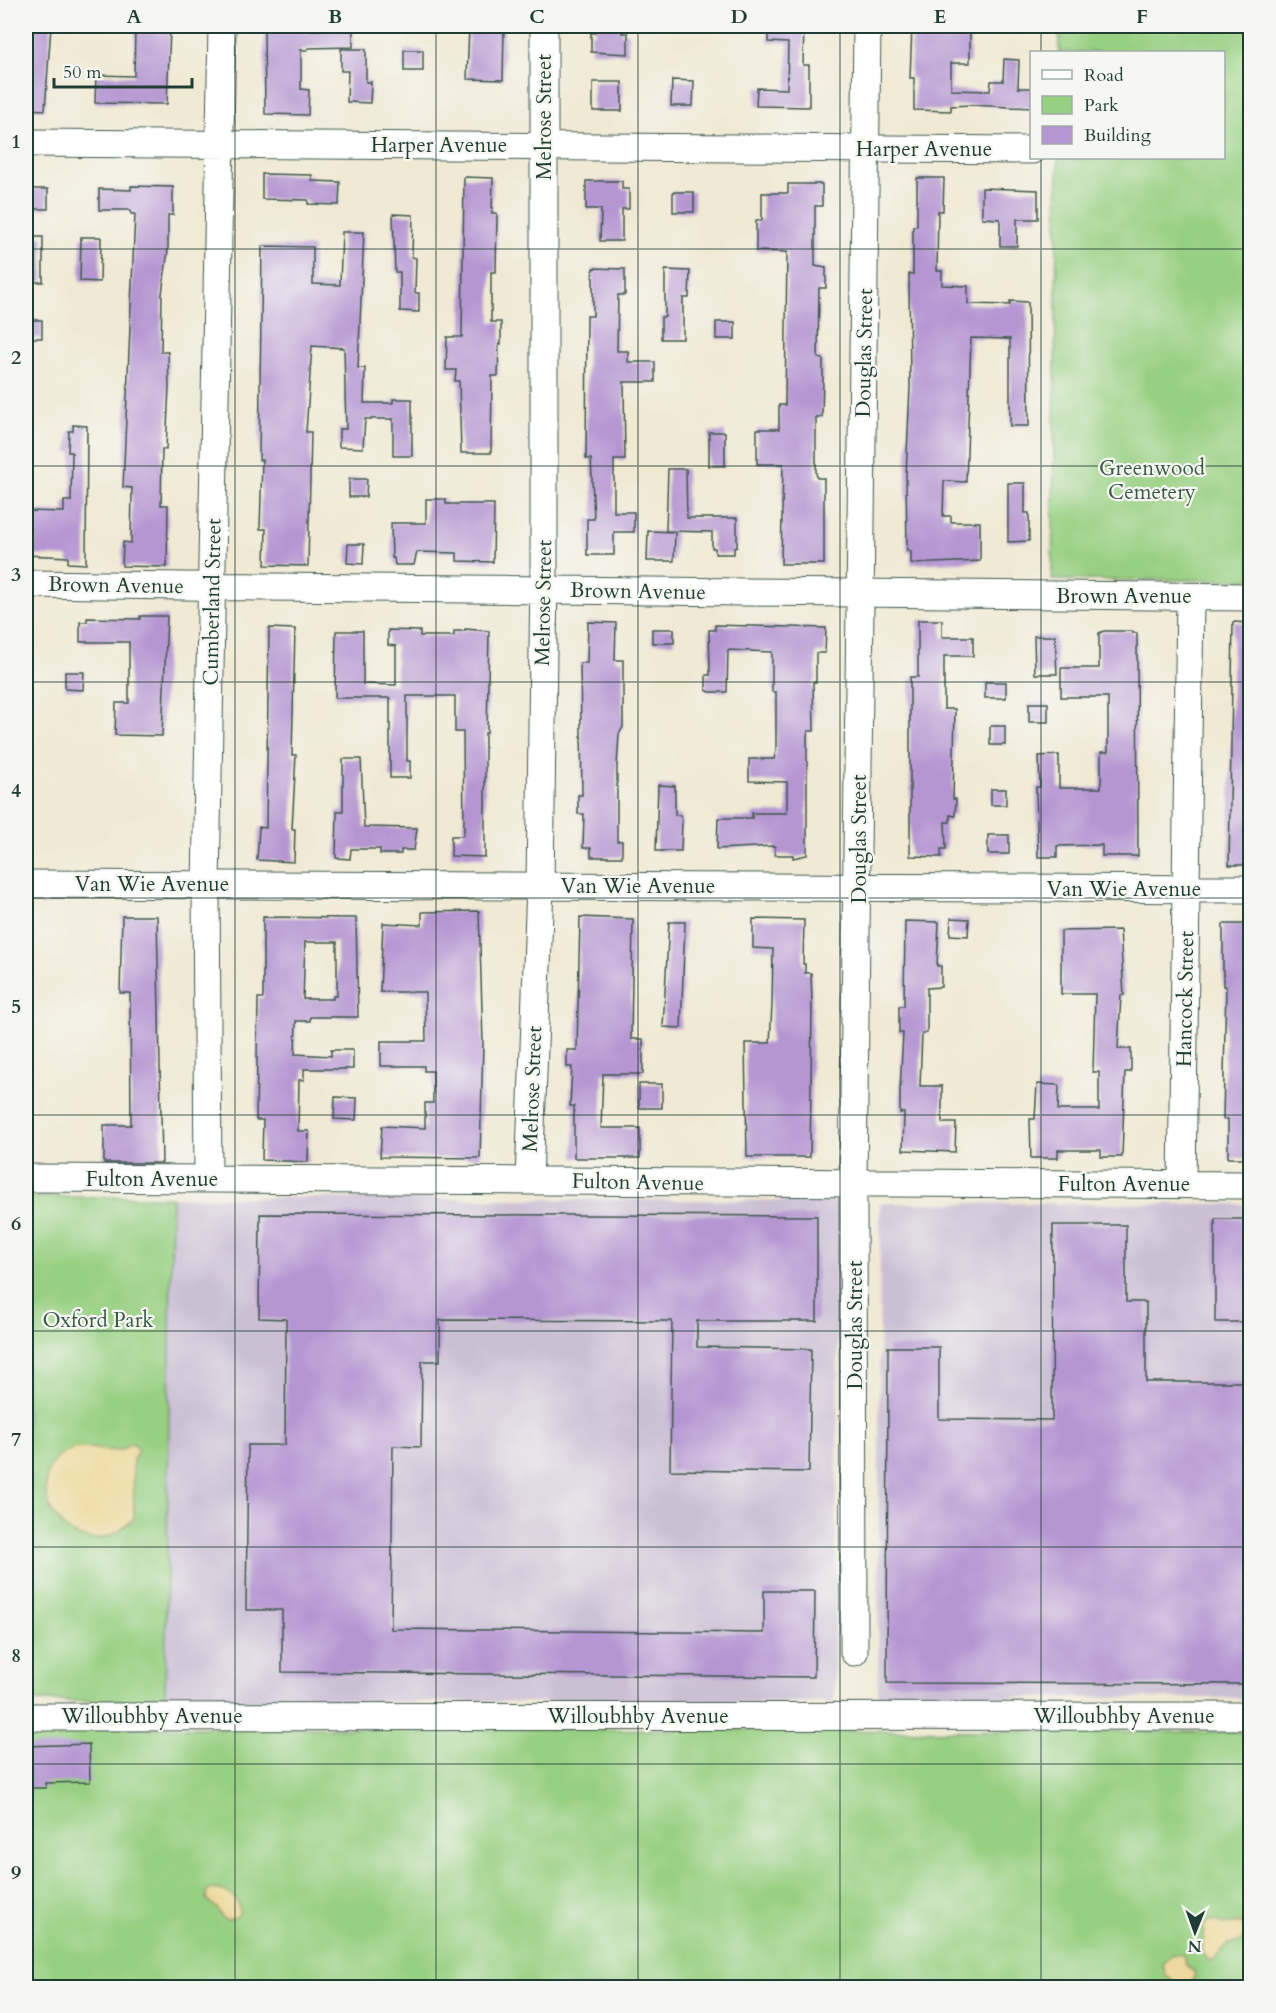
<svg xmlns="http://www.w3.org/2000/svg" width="1276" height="2013" font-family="Cardo,serif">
<rect width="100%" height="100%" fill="#f6f6f2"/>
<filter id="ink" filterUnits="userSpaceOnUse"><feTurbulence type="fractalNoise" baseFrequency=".0167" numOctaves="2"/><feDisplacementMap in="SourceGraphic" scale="12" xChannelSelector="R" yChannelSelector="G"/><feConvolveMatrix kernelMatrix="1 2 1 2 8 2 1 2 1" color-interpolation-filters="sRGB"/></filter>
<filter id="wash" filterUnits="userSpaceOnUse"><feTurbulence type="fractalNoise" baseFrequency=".008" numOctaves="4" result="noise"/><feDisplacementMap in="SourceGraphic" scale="24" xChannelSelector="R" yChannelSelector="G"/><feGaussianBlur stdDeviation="1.35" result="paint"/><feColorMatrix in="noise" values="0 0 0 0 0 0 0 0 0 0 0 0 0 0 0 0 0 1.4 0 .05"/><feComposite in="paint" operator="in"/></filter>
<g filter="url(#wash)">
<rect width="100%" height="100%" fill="#f0e9d3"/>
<path fill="#cbbfd4" d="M172 1197 840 1201 834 1702H165Z
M880 1203 1250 1204V1698L878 1697Z"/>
<path fill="#98d082" stroke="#5c865b" stroke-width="1.5" d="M1059 26H1250V580H1052L1058 158H1224V52H1059Z
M26 1197H172L165 1702 26 1701Z
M26 1727 1250 1732V1987H26Z"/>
<path fill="#eeda9e" stroke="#868c69" stroke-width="1.5" d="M133 1443 138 1450 133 1459 134 1518C76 1580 16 1487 62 1454 81 1441 101 1453 121 1450 125 1449 128 1444 133 1443Z
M213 1889C227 1890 244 1900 238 1916L228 1920 222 1918 218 1909 206 1899 207 1891Z
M1212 1920 1226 1925 1242 1923 1247 1932 1242 1942 1227 1944 1219 1955 1210 1961 1202 1954 1204 1925Z
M1172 1954 1183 1955 1186 1965 1194 1972 1195 1977 1190 1983H1176L1166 1976 1163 1964Z"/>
<g id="blocks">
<path fill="#b596d2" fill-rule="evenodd" d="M29 26H51L45 110 26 109V87H30Z
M264 26H308V30L353 28V47L308 48 307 50H301V89L309 90 308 115 265 114Z
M469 26H504L503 80 467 79Z
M595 26H622V33H628V54L591 52V33H595Z
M768 26H804L803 65H809V107L756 106 757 88 787 89 788 43 768 42Z
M912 26H970V63H951V90L990 91 991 81H1003L1004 59 1019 60 1018 88H1032V108L971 105 951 106V111L914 110V78H910Z
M135 28 170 29 167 104 95 103 96 75 134 76Z
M341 49H366V82H371L370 103 347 102 348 71H341Z
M404 50H423V71H404Z
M672 80 694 81 693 106H671Z
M593 82H622V111H593Z
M262 174 312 175V181L340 182 339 205 308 204V200L262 199Z
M464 177 493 178 492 213H497L496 272H491V322H501V344H499L498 376H492L491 453H461L459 381H455L456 370H446L447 337H462Z
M917 178H944L943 211H938L937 271H942V285L968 286V304L1010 305V301L1028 302 1029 426H1010V339L971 338 966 482 944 481 943 516H951V522H980V561L911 564V551H907L906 476 910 387 909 274H913V226H917Z
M586 181H622V189H629V209H622V241H600L601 209H586Z
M788 184H822V206H815V266L826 268V288H819L818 358 823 359V377L822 417H816V472L817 478H824V564H781L783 464H757V429H779V405H785L787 252 756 251V220H762V193H788Z
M131 186 173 187V215H168V250L162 294 161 352H168L169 387 166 449H162L161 505H168L167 567 122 566 123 542 131 543 132 488 123 487 135 214H131L130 210H99V189L131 190Z
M982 188 1038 190V219H1017V246H1000V219L982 218Z
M26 189H48V209H26Z
M673 192H694V212H673Z
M393 214 413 215 412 257 416 258 415 293H419V312L400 311V272H395Z
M342 232H364L358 368H365L364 403H393V399H412V456H393V419H365L363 448 339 447V429H346L344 348 312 346 306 432H311L308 566 265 565 266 529H260L262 460H259L262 246 313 247V284L340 285Z
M27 237H43V282H26Z
M81 237H101L100 282 80 281Z
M593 268 625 269V295H618L617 351H628V362H655V382H624L625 460H614V512H634V532H614V555H587V519H594L591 459H586L587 316H593Z
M665 270 690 271 689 298H683V339H661V317H665Z
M26 320H42V338H26Z
M716 322H735V339H716Z
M73 425 87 426 86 564 68 563V557L26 555V511L64 512V501H71L72 452H68L69 431H73Z
M709 432H725V466H709Z
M668 469H686L687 518H737V547L734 548V554H715V548H712V532L666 531Z
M349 479H367L366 497H349Z
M1008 483H1025V513H1029V541L1008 542Z
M426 499H446V504H494L493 562 457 561V553L417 552 414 565H395L394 558H392L391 523H426Z
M648 531 675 532 674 561H647Z
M348 544H364L363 564 347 563Z
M140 616H167L162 736 115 735 116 703H129V642H80V622H87V618L140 619Z
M918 620H942V637H973V656H944V709H955L953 799H956L955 816 950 815V822H945L946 849H941V857L910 856V677H918Z
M588 622 616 623 615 660H623V727L619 734 617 766V841H622V857H591V848H583L584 814H578V795H582L580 663H587Z
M1233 622 1251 623V865H1229Z
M715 625 826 628 825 653H816V682H813L814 731H808L807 736V855L793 858V855H775V846L717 849 718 818H752V813H787V782L749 781V759H774L776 750V692H772V652L728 650 727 692H710L706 690V675H710L709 630H715Z
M269 628 295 629 292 755H296L292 829H295L294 862 257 860 259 827 266 828Z
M465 629 489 631 487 733H485V857L451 856V836H462L464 831 463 732H455V696H407V761H410V778H390V698H335L336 631H363V684L396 685V646L388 645V630L420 631V636H454V631H465Z
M652 629H674V643H652Z
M1104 631H1132V633H1137L1138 856H1102V845L1057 846V857H1038L1036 787H1040L1039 756 1059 755V788H1101V752H1108V697H1061V668H1099V633Z
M1034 636H1055L1057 674H1035Z
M65 672H84L83 690 65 689Z
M985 682H1006V698H985Z
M1029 703H1048V722H1029Z
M990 726H1005V745H990Z
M343 759H361L364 827 417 828 414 850H401V854H380V849H351L350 859 336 858 337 811H343Z
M658 785 675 786V815H680L682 820 681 851H656Z
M991 789H1006V805H991Z
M988 835H1009V854H988Z
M479 911 483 1043 480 1158 380 1157 382 1126 425 1128V1103H433V1071H424V1066H381V1041H426L425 992H380L383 923 422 925V912Z
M122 916H157L162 1163H104V1125H131L130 993H120Z
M263 917 356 918 358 1017H310V1021H296L295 1054 331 1056V1050H353V1069H304V1080H299L298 1131H309L308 1162 262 1160 263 1120H256L258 998H263ZM305 942H337V996H333V999H303Z
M580 917 633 919 631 1039H643V1074H603L601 1128H640V1158H574V1106H570L572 1067H567V1050H577Z
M951 918 969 919 968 936 950 935Z
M753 919 804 920 803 964H805V973H811L812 1005 810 1157H747L745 1043H770L772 1005 773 949 753 948Z
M905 921 939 922 937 966H941V987L927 988V1033H922L920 1086H942V1123H956L955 1152 903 1150 904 1113H900V1090L903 1033H899V1006H904Z
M669 922H685L681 1028 663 1027Z
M1223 924H1251L1247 1054H1251V1158H1228V1119H1223L1226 986H1223Z
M1120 930 1124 995H1121L1118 1049H1131V1072H1125L1122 1157H1101V1150H1058V1158H1031L1030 1119H1035L1037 1084 1059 1085 1058 1110H1099V1072H1093L1095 994H1061V931Z
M639 1084H662V1108H639Z
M335 1097 357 1098 356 1120 334 1119Z
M260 1214 817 1216V1321H697V1347L811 1349 809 1472 670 1470 672 1321 440 1320V1361H422L421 1447 393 1446 391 1629 764 1633V1591H815L814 1677 282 1672V1610H246L248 1445H285L286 1319 259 1318Z
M1215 1219H1251V1322H1215Z
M1053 1225H1126V1302H1146V1382H1251V1684L887 1683 888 1347H939V1419L1052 1420Z
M89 1744 90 1782 45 1783 46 1788H26V1746Z"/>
</g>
</g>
<g filter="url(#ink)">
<use href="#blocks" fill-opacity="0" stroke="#3e574c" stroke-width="1.5"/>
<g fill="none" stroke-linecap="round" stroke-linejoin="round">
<defs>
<path id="minor" d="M26 143 1032 150
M26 584C434 589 842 595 1250 597
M26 884 1250 889
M26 1178 1250 1185
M208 1179 206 885 222 26
M529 1181 540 886 544 571V26
M1182 1184 1190 597
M854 1652 853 1183 867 26
M26 1717 1250 1716"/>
</defs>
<use href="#minor" stroke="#3e574c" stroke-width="29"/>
<use href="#minor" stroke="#fff" stroke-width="27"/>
</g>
</g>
<path fill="none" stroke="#1f3d34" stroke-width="1.5" stroke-opacity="0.55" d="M235 26V1988M436 26V1988M638 26V1988M840 26V1988M1041 26V52M1041 158V1988M26 249H1250M26 466H1250M26 682H1250M26 898H1250M26 1115H1250M26 1331H1250M26 1547H1250M26 1764H1250"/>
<g text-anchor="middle" stroke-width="4.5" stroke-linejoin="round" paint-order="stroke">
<g font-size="21" fill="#1f3d34" stroke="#f6f6f2">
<text transform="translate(544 117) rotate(-90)" y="7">Melrose Street</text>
<text x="439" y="152">Harper Avenue</text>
<text x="924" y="156">Harper Avenue</text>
<text transform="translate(864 353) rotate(-89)" y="7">Douglas Street</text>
<text transform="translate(116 585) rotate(1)" y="7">Brown Avenue</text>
<text transform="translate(638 591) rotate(1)" y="7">Brown Avenue</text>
<text x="1124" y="603">Brown Avenue</text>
<text transform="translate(212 602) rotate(-89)" y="7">Cumberland Street</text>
<text transform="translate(543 603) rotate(-89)" y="7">Melrose Street</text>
<text transform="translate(859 839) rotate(-90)" y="7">Douglas Street</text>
<text x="152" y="891">Van Wie Avenue</text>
<text x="638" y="893">Van Wie Avenue</text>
<text x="1124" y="896">Van Wie Avenue</text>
<text transform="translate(1185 999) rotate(-89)" y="7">Hancock Street</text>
<text transform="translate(532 1089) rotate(-88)" y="7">Melrose Street</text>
<text x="152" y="1186">Fulton Avenue</text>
<text transform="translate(638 1182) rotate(1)" y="7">Fulton Avenue</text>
<text x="1124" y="1191">Fulton Avenue</text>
<text transform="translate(855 1325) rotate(-90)" y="7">Douglas Street</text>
<text x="152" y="1723">Willoubhby Avenue</text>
<text x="638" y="1723">Willoubhby Avenue</text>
<text x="1124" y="1723">Willoubhby Avenue</text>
</g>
<g font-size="21" fill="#375a44" stroke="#f6f6f2">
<text x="1152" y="475">Greenwood<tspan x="1152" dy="24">Cemetery</tspan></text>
<text x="98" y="1327">Oxford Park</text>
</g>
</g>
<rect width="1276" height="2013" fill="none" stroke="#f6f6f2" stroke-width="66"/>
<rect x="1030" y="51" width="195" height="108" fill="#f6f6f2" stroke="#a0aca6" stroke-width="1.5"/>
<rect x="1042" y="70" width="30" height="9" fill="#ffffff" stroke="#a0aca6" stroke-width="1.5"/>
<text x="1084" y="81" font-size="18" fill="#1f3d34">Road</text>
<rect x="1042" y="96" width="30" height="18" fill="#98d082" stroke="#a0aca6" stroke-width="1.5"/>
<text x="1084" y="111" font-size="18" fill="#1f3d34">Park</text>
<rect x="1042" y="126" width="30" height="18" fill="#b596d2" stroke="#a0aca6" stroke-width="1.5"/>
<text x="1084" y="141" font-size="18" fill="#1f3d34">Building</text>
<g transform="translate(1195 1932) rotate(181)" stroke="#f6f6f2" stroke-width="4.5" paint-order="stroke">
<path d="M0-4.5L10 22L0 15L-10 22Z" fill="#1f3d34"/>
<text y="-9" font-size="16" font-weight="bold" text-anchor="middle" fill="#1f3d34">N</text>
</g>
<path d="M54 78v9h138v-9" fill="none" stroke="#1f3d34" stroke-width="3"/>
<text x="63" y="78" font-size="18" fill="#1f3d34" stroke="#f6f6f2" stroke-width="4.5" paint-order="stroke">50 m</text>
<rect x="33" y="33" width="1210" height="1947" fill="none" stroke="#1f3d34" stroke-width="2"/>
<g font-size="20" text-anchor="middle" font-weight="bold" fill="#1f3d34">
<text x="134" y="23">A</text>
<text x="335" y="23">B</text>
<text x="537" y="23">C</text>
<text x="739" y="23">D</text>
<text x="940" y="23">E</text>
<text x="1142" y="23">F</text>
<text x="16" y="148">1</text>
<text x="16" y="364">2</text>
<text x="16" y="581">3</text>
<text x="16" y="797">4</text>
<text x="16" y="1013">5</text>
<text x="16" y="1230">6</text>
<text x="16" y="1446">7</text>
<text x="16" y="1662">8</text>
<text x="16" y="1879">9</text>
</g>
</svg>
